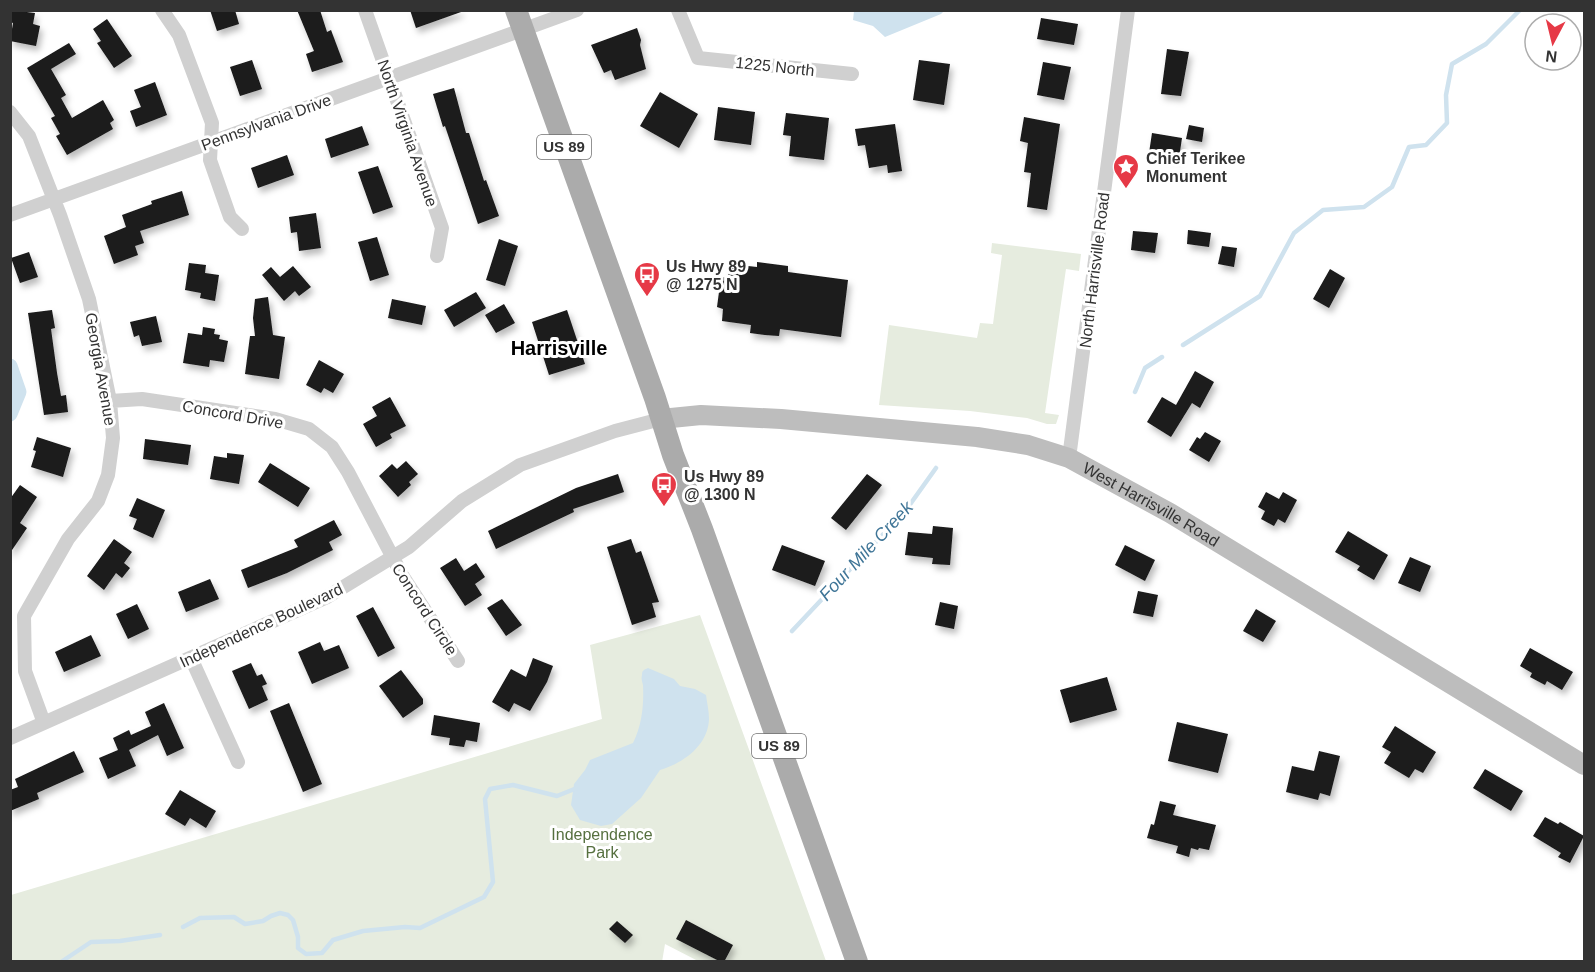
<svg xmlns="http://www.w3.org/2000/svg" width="1595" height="972" font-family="Helvetica,sans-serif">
<defs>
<filter id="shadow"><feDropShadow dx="3" dy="5" stdDeviation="3" flood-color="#0004"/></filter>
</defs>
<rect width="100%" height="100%" fill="#fff"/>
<path fill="#e6ecdf" d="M992 243 1081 254 1079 271 1066 269 1045 413 1059 415 1056 424H1047L1027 418 970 411 879 405 889 325 977 338 980 323 993 324 1002 255 991 253Z
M700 615 826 961H698L665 944 662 962H11V895L602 719 590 645Z"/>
<path fill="#cfe2ee" d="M854 11V10L944 11 941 14 885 37 873 26 853 20Z
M648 668 674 679 680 686 695 689 706 695C707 703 709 711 709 719 708 746 683 763 660 770L641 798 612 824 601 826 580 820 571 805 574 784 585 770 590 760 633 743C642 725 644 705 643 685 642 681 641 679 642 675 642 670 644 670 648 668Z"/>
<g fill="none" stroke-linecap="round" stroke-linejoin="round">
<path stroke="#cfe2ee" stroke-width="4.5" d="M1183 345 1260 296 1294 233 1323 210 1364 207 1392 187 1409 147 1426 145 1447 123 1446 95 1452 64 1486 44 1520 10
M1135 392 1145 368 1162 357
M792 631 906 510 936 468
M183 927 200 918 234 917 245 924 263 921 271 916 280 913 288 915 293 920 298 937V948L306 954 322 953 333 940 363 931 405 927 420 928 484 897 493 882 485 799 490 789 513 785 557 796 577 788
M61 962 91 942 120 941 160 935"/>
<path stroke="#cfe2ee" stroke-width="15" d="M10 366 19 392 10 414"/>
</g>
<path fill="#1a1a1a" filter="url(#shadow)" d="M10 10 35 13 33 24 40 26 36 46 10 41 13 23 10 22Z
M210 10H235L239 24 217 31Z
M297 10H320L327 32 331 30 343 62 312 72 306 54 314 51Z
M410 10H461V12L416 28Z
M1041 18 1078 24 1074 45 1037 39Z
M107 19 132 56 114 68 97 43 101 41 93 29Z
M637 28 641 40 640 45 646 69 615 80 611 70 604 73 591 45Z
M69 43 76 54 51 69 66 95 61 98 72 118 103 100 114 120 110 123 113 129 67 155 56 136 60 134 51 118 55 116 27 68Z
M1167 49 1189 52 1181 96 1161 94Z
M252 60 262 89 240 96 230 67Z
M919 60 950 64 944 105 913 100Z
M1043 62 1071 67 1064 100 1037 95Z
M155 82 167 115 136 127 130 111 141 107 134 90Z
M454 88 466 133H469L484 181 486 180 499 216 478 224 445 126 443 127 433 94Z
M660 92 698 114 679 148 640 126Z
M718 107 755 112 751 145 714 140Z
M786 113 829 118 824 160 789 156 791 136 783 135Z
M1024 117 1060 124 1047 210 1027 207 1031 173 1024 172 1028 143 1020 141Z
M895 124 902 171 888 173 887 165 869 168 865 145 858 146 855 129Z
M1189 125 1204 128 1202 142 1186 139Z
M362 126 369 145 331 158 325 139Z
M1152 133 1182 138 1179 158 1149 153Z
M287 155 294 175 258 188 251 168Z
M378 166 393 207 373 214 358 172Z
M182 191 189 215 140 231 144 243 135 246 138 255 114 264 104 236 126 227 122 215 152 204 151 201Z
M316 213 321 248 299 251 297 232 291 233 289 217Z
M1188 230 1211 233 1209 247 1187 244Z
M1133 231 1158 233 1155 253 1131 250Z
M377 237 389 275 370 281 358 242Z
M499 239 518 246 505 286 486 280Z
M1222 246 1237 248 1234 267 1218 264Z
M29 252 38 277 20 283 11 258Z
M757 262 788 266V272L848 280 841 337 780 329 779 336 765 335 750 333 751 325 722 321 723 309 717 307 721 277 728 278 730 264 757 267Z
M189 263 206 265 205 273 219 275 215 301 200 298 201 293 185 290Z
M293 266 311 287 299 296 295 291 284 301 262 275 271 267 280 277Z
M1330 269 1345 278 1329 308 1313 299Z
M476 292 486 308 454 327 444 310Z
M268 297 273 335 285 337 279 379 245 374 250 336H255L253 318 255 299Z
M392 299 426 306 422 325 388 318Z
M504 304 515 323 496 333 485 315Z
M52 310 55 328 51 329 57 373 61 396 66 395 68 412 44 415 28 313Z
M567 310 585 364 549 375 532 322Z
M156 316 162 342 142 346 139 335 134 337 130 322Z
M203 327 215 329 214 334 220 335 219 339 228 341 224 362 210 360 209 367 183 363 188 333 202 335Z
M319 360 344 374 333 393 324 388 321 393 306 385Z
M1195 371 1214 382 1200 408 1192 403 1171 437 1147 422 1162 397 1176 405Z
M390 397 406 426 390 434 392 438 376 447 363 424 377 416 372 407Z
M1205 432 1221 441 1209 462 1189 450 1197 437 1200 439Z
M37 437 71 448 63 477 31 467 36 451 33 450Z
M145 439 191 445 188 465 143 459Z
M227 453 244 455 239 484 210 479 214 456 227 458Z
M406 461 418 474 409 482 411 485 398 497 379 476 392 464 397 469Z
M270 463 310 488 298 507 258 482Z
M618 474 624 492 573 509 574 512 496 549 488 531 576 488Z
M867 474 882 485 846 530 831 518Z
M20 485 37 497 20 523 27 528 10 553V499Z
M1266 492 1279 499 1283 492 1297 500 1285 523 1278 519 1274 526 1261 519 1265 511 1258 507Z
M137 498 165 510 153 538 133 529 137 519 129 516Z
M334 520 342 535 329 542 333 550 287 573 248 588 241 570 298 547 294 540Z
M933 526 953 528 950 565 932 564 933 558 905 555 908 532 932 534Z
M1348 531 1388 555 1374 580 1357 570 1360 566 1335 552Z
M114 539 132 552 124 563 130 568 122 578 116 573 104 590 87 576Z
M631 539 636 553 641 551 659 602 652 603 656 617 632 625 607 547Z
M782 545 825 561 815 586 772 570Z
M1125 545 1155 560 1145 581 1115 565Z
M1410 557 1431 566 1420 592 1398 583Z
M456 558 464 571 476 563 485 577 475 584 482 595 465 606 440 568Z
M210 579 219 599 186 612 178 592Z
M1138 591 1158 595 1153 617 1133 613Z
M502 599 522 625 506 636 487 608Z
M940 602 958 606 954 629 935 625Z
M137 604 149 629 128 639 116 614Z
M373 607 395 648 378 657 356 616Z
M1256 609 1276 621 1263 642 1243 631Z
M91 635 101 656 64 672 55 652Z
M320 642 324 651 339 645 349 668 312 684 298 652Z
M1530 648 1573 672 1562 690 1547 681 1545 685 1530 677 1532 673 1520 666Z
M533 658 553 666 547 682 530 711 514 703 509 712 492 702 511 669 526 677Z
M251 663 257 676 262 674 267 684 262 686 268 700 249 709 232 671Z
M401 670 423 699V704L403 718 379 686Z
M1107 677 1117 710 1070 723 1060 690Z
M164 703 184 748 167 756 158 735 129 750 136 766 108 779 99 758 118 750 113 738 129 730 131 735 151 726 145 712Z
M289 703 322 784 303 792 270 711Z
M434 715 480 723 477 742 466 740 464 747 449 745 450 738 431 735Z
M1177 722 1228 734 1218 773 1168 761Z
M1395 726 1436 752 1423 773 1415 769 1409 778 1384 763 1391 752 1382 747Z
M74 751 84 772 37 793 39 799 10 811V790L18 787 15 779Z
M1319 751 1340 756 1330 796 1320 793 1318 800 1286 792 1292 766 1314 771Z
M1485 769 1523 791 1511 811 1473 788Z
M180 790 216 811 206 828 190 818 185 826 165 814Z
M1160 801 1176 805 1173 815 1216 825 1209 850 1199 848 1198 850 1191 848 1189 857 1176 853 1178 846 1147 838 1151 824 1154 825Z
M1545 817 1558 824 1560 822 1584 836 1570 863 1558 857 1561 853 1533 836Z
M686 920 733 945 724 962H721L676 939Z
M617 921 633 935 625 943 609 929Z"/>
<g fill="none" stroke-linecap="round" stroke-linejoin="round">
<path stroke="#d0d0d0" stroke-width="14" d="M162 10 179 35 212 123 210 160 230 217 242 229
M365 10 442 228 437 256
M678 10 698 58 852 74
M10 112 29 136 60 215 89 299 110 401 113 438 108 475 98 501 68 539 24 616 25 671 44 723
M10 215 577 10
M110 401 142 399 275 419 309 429 332 447 348 472 402 575 458 661
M1069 458 1128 10
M191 658 238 762
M10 738 327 597 409 547 462 501 520 465 615 431 661 419"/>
<path stroke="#bdbdbd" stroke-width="20" id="s1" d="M661 419 701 415 781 419 977 437 1028 445 1069 458 1170 513 1584 765"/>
<path stroke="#ababab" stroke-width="22" d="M516 10 655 398 673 455 702 529 857 962"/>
</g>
<defs>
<symbol id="sight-pin" viewBox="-11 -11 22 30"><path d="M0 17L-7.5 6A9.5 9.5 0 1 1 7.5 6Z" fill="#e63946" stroke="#fff"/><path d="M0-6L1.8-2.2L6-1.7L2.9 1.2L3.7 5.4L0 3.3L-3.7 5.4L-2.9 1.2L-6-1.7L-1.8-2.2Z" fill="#fff"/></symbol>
<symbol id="bus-pin" viewBox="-11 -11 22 30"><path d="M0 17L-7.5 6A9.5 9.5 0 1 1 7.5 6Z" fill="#e63946" stroke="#fff"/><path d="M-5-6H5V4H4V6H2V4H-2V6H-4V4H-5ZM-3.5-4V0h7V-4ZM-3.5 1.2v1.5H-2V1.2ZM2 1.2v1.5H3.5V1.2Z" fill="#fff"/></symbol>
</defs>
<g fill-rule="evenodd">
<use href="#sight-pin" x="1111" y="152" width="30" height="40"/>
<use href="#bus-pin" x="632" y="260" width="30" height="40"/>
<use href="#bus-pin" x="649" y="470" width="30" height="40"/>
</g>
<g text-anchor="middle" stroke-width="6" stroke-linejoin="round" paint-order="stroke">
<g fill="#fff" stroke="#707070" stroke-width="1.5">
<rect x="537" y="135" width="54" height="24" rx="4.5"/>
<rect x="752" y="734" width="54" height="24" rx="4.5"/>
</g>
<g font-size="15" font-weight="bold" fill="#333">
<text x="564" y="152">US 89</text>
<text x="779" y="751">US 89</text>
</g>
<g font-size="16" fill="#333" stroke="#fff">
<text transform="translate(775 66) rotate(6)" y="6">1225 North</text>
<text transform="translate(266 122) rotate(-20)" y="6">Pennsylvania Drive</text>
<text transform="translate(408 133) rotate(71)" y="6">North Virginia Avenue</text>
<text transform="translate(1094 270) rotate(-83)" y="6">North Harrisville Road</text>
<text transform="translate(101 369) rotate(80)" y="6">Georgia Avenue</text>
<text transform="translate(233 414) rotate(10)" y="6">Concord Drive</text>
<text dy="6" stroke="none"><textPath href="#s1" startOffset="506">West Harrisville Road</textPath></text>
<text transform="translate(425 609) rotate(57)" y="6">Concord Circle</text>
<text transform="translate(261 625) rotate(-25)" y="6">Independence Boulevard</text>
</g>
<g font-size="16" font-weight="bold" fill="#333" stroke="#fff" text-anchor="start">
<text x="1146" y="164">Chief Terikee<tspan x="1146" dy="18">Monument</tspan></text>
<text x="666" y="272">Us Hwy 89<tspan x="666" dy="18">@ 1275 N</tspan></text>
<text x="684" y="482">Us Hwy 89<tspan x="684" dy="18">@ 1300 N</tspan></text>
</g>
<g font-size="16" fill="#56703f" stroke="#fff">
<text x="602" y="840">Independence<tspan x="602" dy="18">Park</tspan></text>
</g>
<g font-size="18" font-style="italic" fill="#3f7597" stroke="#fff">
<text transform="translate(866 551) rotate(-47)" y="6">Four Mile Creek</text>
</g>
<g font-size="20" font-weight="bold" fill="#000" stroke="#fff">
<text x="559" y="355">Harrisville</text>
</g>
</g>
<rect width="1595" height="972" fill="none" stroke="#333333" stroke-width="24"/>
<g transform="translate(1553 42) rotate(187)"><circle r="28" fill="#ffffff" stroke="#adadad" stroke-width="1.5"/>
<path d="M0-4.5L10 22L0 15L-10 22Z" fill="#e63946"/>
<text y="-9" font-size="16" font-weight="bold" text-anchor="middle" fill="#333333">N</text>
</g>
</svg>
